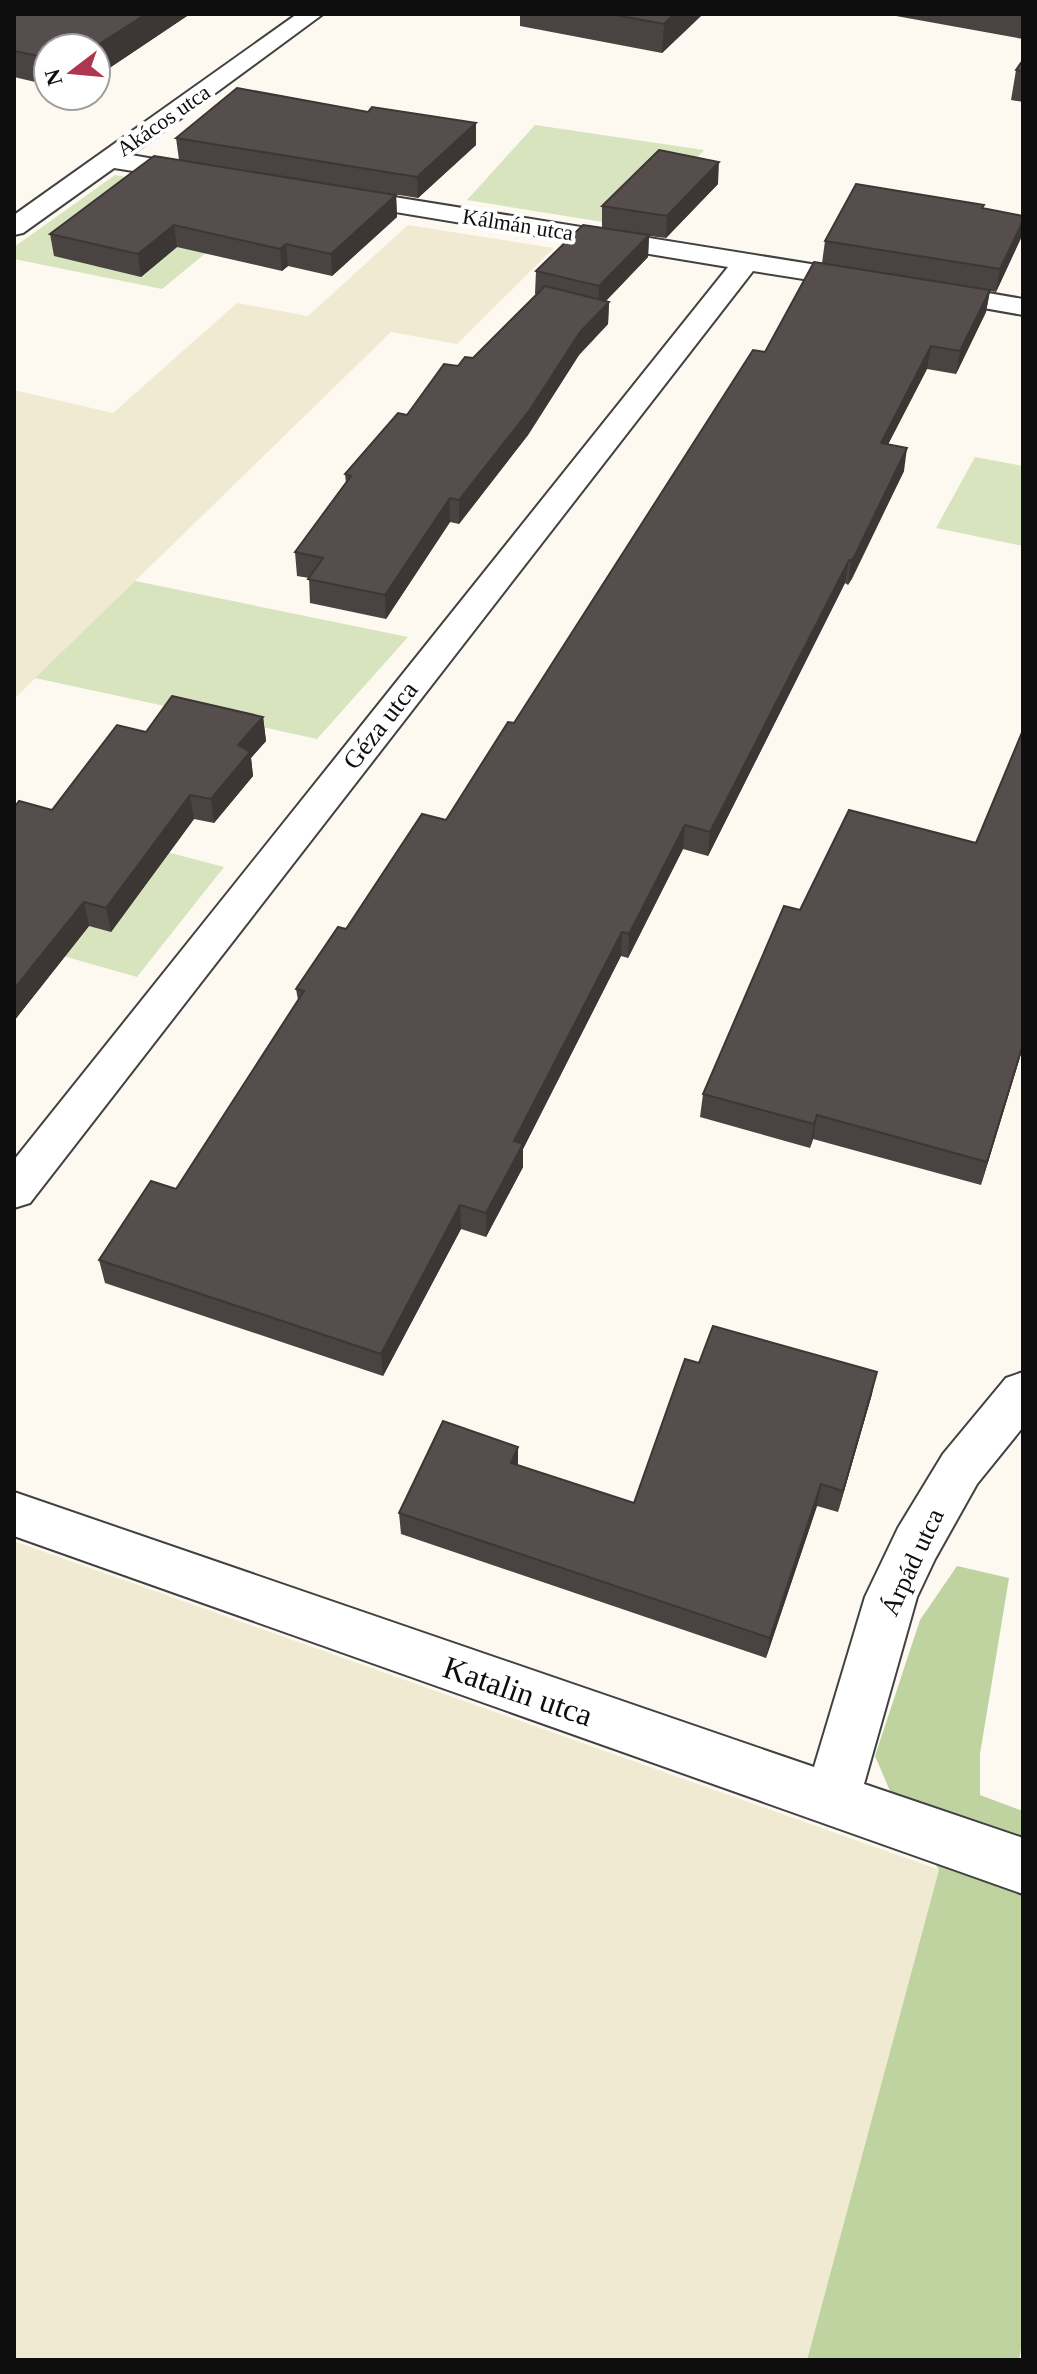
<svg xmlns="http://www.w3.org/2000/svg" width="1037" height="2374" font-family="'Times New Roman',serif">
<rect width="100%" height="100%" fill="#fdf9f1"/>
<path fill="#f1ead3" d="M408 225 554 248 457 344 391 332 14 699V390L113 413 237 303 308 316Z
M14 1541 940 1870 807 2360H14Z"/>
<path fill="#d8e4be" d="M535 125 704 150 634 227 467 200Z
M115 175 268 202 162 289 14 259V247Z
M975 457 1023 466V546L936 528Z
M135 581 408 637 317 739 35 678Z
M14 812 224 867 137 977 14 942Z"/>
<path fill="#bed39f" d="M957 1566 1009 1578 980 1754V1795L1023 1811V2338L1019 2360H807L939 1870 896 1805 875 1756 920 1620Z"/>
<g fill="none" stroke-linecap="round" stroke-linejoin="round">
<defs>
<path id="street" d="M297 14H323L131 155 212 169 216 174 212 179 203 182 114 168 23 233 14 235V215Z
M338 188 867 273 877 275 881 281 877 287 867 289 753 271 30 1203 14 1208V1160L728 267 329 201 325 196 329 191Z
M931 283 1023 299V315L921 297 917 291 921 285Z
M1023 1372V1427L977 1484 935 1559 917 1597 864 1784 1023 1838V1894L14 1536V1492L814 1767 865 1597 898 1528 943 1454 1006 1378Z"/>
</defs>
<use href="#street" stroke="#414141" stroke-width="4"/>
<use href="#street" fill="#fff" fill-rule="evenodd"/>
</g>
<path fill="#494341" d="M14 14H190L96 77 48 48V85L14 77Z
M520 14H703L662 53 520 26Z
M885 14H1023V39Z
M1023 60V102L1011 100 1016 70Z
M368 112 476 123V145L418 198 179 160 176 138Z
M718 184 666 238 649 236 648 257 606 301 609 302 608 324 579 355 528 435 459 524 450 522 386 619 310 603 309 578 297 576 295 552 346 483 345 474 458 366 473 358 537 294H535L536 271 602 228V206Z
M396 195 397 217 332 276 288 266 282 271 177 247 141 277 54 256 50 234Z
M983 208 1021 238 996 292 990 291 986 312 956 374 927 369 888 444 904 471 852 579 848 585 845 583 708 856 683 849 628 958 621 956 523 1149V1167L486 1237 461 1229 383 1376 105 1283 99 1260 176 1189 298 1000 296 989 346 929 446 820 514 723 765 352 822 263 825 241Z
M263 717 266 741 251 758 253 776 214 823 194 819 111 932 89 926 14 1021V808L52 810Z
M1023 730V1047L981 1185 813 1139 810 1148 700 1117 703 1094 800 910 976 843Z
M699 1363 872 1394 838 1512 817 1506 766 1658 401 1534 399 1513 518 1465 634 1503Z"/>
<path fill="#3c3735" d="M146 14H190L96 77V48H93Z
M674 14H703L662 53 664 24Z
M476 123V145L418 198 417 177Z
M719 162 718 184 666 238 667 216Z
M396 195 397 217 332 276 331 254Z
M1023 221 1021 238 996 292 1000 269Z
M174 225 177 247 141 277 138 254Z
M649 235 648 257 598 309 599 286Z
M286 244 288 266 282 271 280 249Z
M990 290 986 312 956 374 960 351Z
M609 302 608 324 579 355 528 435 459 524V500L580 332Z
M931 346 927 369 877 466 881 443Z
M907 448 904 471 848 585 851 561Z
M450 498V522L386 619 385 595Z
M849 560 845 583 708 856 710 832Z
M263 717 266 741 251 758 253 776 214 823 211 799 238 745Z
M190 795 194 819 111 932 106 908Z
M685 825 683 849 628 958 629 934Z
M84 902 89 926 14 1021V989Z
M622 932 621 956 523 1149V1167L486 1237V1213L514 1141Z
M1023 1044V1047L981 1185 987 1162Z
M817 1115 813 1139 810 1148 814 1124Z
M460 1205 461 1229 383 1376 381 1354Z
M877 1372 872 1394 838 1512 843 1491Z
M518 1447V1468L511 1463Z
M821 1484 817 1506 766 1658 770 1638Z"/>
<path fill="#554e4c" stroke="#3c3735" stroke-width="2" d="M14 14H146L93 48H48V58L14 51Z
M610 14H674L664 24Z
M1023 60V72L1016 70Z
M237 88 368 112 372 107 476 123 417 177 176 138Z
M659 150 719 162 667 216 602 206Z
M154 156 396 195 331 254 286 244 280 249 174 225 138 254 50 234Z
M856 184 984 205 982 208 1023 216V221L1000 269 825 241Z
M583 225 649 235 599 286 536 271Z
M814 262 990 290 960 351 931 346 881 443 907 448 855 555 851 561 849 560 710 832 685 825 629 934 622 932 514 1141 523 1144 486 1213 460 1205 381 1354 99 1260 151 1181 176 1189 304 991 296 989 338 927 346 929 422 814 446 820 508 722 514 723 753 350 765 352Z
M545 286 609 302 580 332 529 411 459 500 450 498 385 595 308 579 323 558 295 552 351 476 345 474 398 413 407 415 444 364 458 366 465 357 473 358Z
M172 696 263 717 238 745 250 752 211 799 190 795 106 908 84 902 14 989V808L19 801 52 810 117 725 146 732Z
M1023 730V1044L987 1162 817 1115 814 1124 703 1094 784 906 800 910 849 810 976 843Z
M713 1326 877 1372 843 1491 821 1484 770 1638 399 1513 443 1421 518 1447 511 1463 634 1503 685 1359 699 1363Z"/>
<g text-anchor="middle" stroke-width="8" stroke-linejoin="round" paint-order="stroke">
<g font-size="22" fill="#0e0e0e" stroke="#fff">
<text transform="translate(163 120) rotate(-35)" y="8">Akácos utca</text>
<text transform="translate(518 224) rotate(9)" y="8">Kálmán utca</text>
</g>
<g font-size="26" fill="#0e0e0e" stroke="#fff">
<text transform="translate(380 725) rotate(-52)" y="9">Géza utca</text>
<text transform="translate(912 1562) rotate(-65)" y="9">Árpád utca</text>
</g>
<g font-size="32" fill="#0e0e0e" stroke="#fff">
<text transform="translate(518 1691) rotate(19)" y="11">Katalin utca</text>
</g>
</g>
<rect width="1037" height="2374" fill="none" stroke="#0e0e0e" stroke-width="32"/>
<g transform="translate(72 72) rotate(254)"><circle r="38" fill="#ffffff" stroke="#9f9f9f" stroke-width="2"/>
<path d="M0-6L14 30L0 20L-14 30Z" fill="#ae364e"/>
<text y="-12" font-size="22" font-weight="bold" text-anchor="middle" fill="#0e0e0e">N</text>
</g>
</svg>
